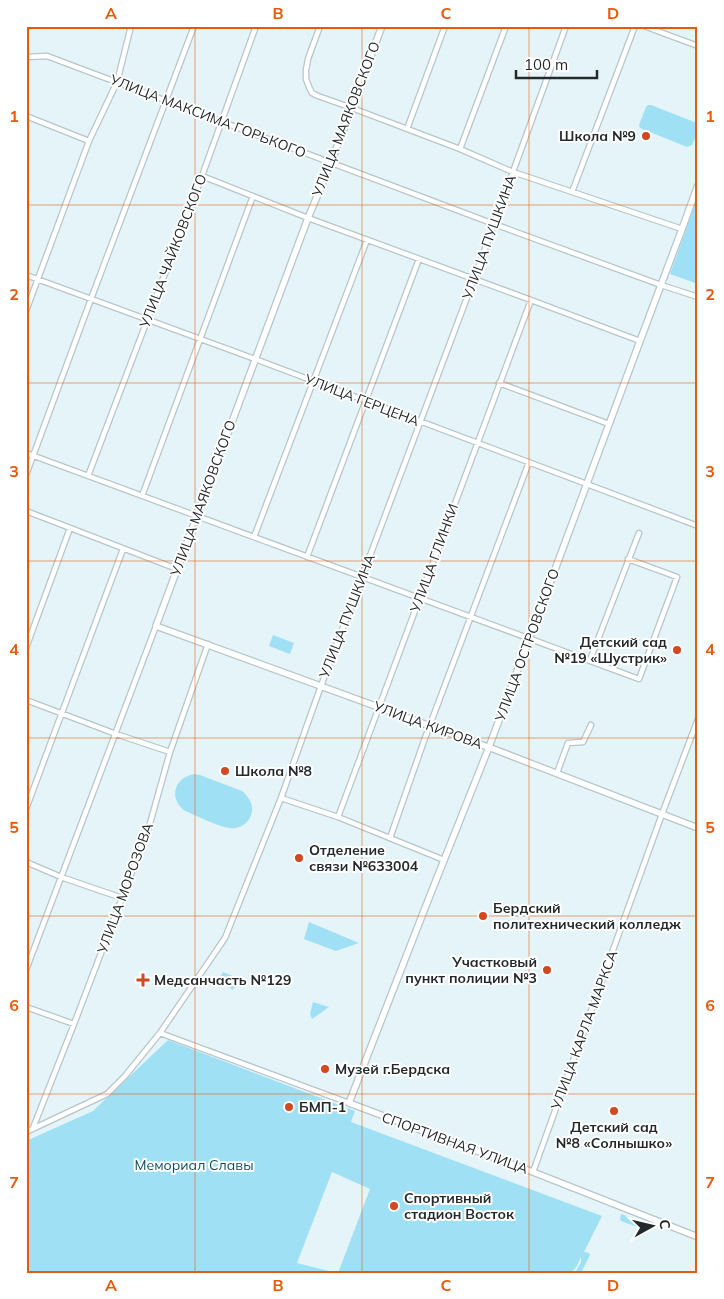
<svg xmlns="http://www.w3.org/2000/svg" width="724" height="1299" font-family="Mulish,sans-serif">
<rect width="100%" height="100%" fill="#e4f4f9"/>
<path fill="#a0e0f5" d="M648 105H651L697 123 698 131 692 145 687 147 640 128 639 125 646 107Z
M698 196V284L670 274Z
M273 635 294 643 290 654 269 646Z
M194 774 200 775 242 791C248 796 253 803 252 811 251 822 240 830 229 828 217 826 197 816 185 811 168 798 174 778 194 774Z
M309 922 359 943 336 951 304 939Z
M223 972 237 978 233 990 220 980 222 977 221 976Z
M313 1002 329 1007 312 1019 310 1014Z
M168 1040 355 1111 351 1122 602 1216 584 1252 589 1253 590 1255 581 1273H575L581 1262V1257L577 1266 571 1273H338L370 1189 332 1172 297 1263 337 1273H26V1141L93 1111Z
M621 1214 647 1223 646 1227 643 1229 621 1221 620 1219Z"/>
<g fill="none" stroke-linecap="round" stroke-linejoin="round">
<defs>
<path id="minor" d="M320 26 308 59 306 70V79L309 87 312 93 318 96 352 108 460 149 513 172 682 229
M644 26 698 46
M26 57 47 56 494 224 661 285 698 297
M26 116 89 141
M407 129 445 26
M460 149 506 26
M202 176 308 218 531 300 640 341
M572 192 635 26
M26 275 255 359 698 526
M26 311 89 141 117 82 131 26
M499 383 609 424
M26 453 639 679 677 577 628 559
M26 475 91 299 194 26
M88 476 202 176 256 26
M142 496 253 196
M26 511 177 569
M254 537 367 240
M307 557 419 259
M26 648 70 528
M590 660 639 533
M26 700 116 734 170 752
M557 773 568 743 583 742 591 725
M281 798 338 817 444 860
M26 809 123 549
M338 817 531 300
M390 838 425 738 529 462
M26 862 61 877 122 898
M26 970 156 626
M26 1007 74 1024
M160 1033 349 1103
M33 1128 74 1024 149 827 170 752 208 644
M26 1132 107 1094 125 1076 160 1033 225 938 281 798 321 686 474 279 566 26
M533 1172 662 814 698 719"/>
<path id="tertiary" d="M382 26 331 163 308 218 156 626 496 750 698 828
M698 185 682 229 640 341 489 747 427 903 349 1103 533 1172 698 1237"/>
</defs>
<use href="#minor" stroke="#b6c6cb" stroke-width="7"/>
<use href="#tertiary" stroke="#b6c6cb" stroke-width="8"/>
<use href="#minor" stroke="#fff" stroke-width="4.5"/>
<use href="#tertiary" stroke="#fff" stroke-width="5.5"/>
</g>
<path fill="none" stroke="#e8590c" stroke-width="1" stroke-opacity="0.55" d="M195 26V1273M362 26V1273M529 26V1273M26 205H698M26 383H698M26 561H698M26 738H698M26 916H698M26 1094H698"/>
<g fill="#d14821" stroke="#fff" stroke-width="2">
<circle cx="646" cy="136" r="5"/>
<circle cx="677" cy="650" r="5"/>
<circle cx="225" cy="771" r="5"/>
<circle cx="299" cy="858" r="5"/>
<circle cx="483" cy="916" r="5"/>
<circle cx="547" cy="970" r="5"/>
<path d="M140.5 972.5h5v5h5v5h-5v5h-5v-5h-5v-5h5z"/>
<circle cx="325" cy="1069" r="5"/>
<circle cx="289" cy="1107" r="5"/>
<circle cx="614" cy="1111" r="5"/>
<circle cx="394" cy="1206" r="5"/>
</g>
<g text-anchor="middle" stroke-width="4" stroke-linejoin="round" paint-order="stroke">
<g font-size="14" fill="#242a2c" stroke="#fff">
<text transform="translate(208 116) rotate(21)" y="5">УЛИЦА МАКСИМА ГОРЬКОГО</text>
<text transform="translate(346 119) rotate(-69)" y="5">УЛИЦА МАЯКОВСКОГО</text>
<text transform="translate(489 237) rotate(-70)" y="5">УЛИЦА ПУШКИНА</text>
<text transform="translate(173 251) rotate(-69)" y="5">УЛИЦА ЧАЙКОВСКОГО</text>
<text transform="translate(362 400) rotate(21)" y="5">УЛИЦА ГЕРЦЕНА</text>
<text transform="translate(203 498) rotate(-70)" y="5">УЛИЦА МАЯКОВСКОГО</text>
<text transform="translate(434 558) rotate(-70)" y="5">УЛИЦА ГЛИНКИ</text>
<text transform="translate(347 616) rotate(-69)" y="5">УЛИЦА ПУШКИНА</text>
<text transform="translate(527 645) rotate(-70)" y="5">УЛИЦА ОСТРОВСКОГО</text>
<text transform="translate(428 725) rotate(20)" y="5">УЛИЦА КИРОВА</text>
<text transform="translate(125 888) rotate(-70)" y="5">УЛИЦА МОРОЗОВА</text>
<text transform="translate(584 1030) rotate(-70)" y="5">УЛИЦА КАРЛА МАРКСА</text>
<text transform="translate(455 1143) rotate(20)" y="5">СПОРТИВНАЯ УЛИЦА</text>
</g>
<g font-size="14" font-weight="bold" fill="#242a2c" stroke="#fff" text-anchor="start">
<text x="636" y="141" text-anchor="end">Школа №9</text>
<text x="667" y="647" text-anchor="end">Детский сад<tspan x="667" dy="16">№19 «Шустрик»</tspan></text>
<text x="235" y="776">Школа №8</text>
<text x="309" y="855">Отделение<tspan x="309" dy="16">связи №633004</tspan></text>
<text x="493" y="913">Бердский<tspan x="493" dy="16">политехнический колледж</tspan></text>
<text x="537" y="967" text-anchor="end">Участковый<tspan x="537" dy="16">пункт полиции №3</tspan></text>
<text x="154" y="985">Медсанчасть №129</text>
<text x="335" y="1074">Музей г.Бердска</text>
<text x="299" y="1112">БМП-1</text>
<text x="614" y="1132" text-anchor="middle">Детский сад<tspan x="614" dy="16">№8 «Солнышко»</tspan></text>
<text x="404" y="1203">Спортивный<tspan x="404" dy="16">стадион Восток</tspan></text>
</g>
<g font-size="14" fill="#0e5061" stroke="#fff">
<text x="194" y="1170">Мемориал Славы</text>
</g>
</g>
<rect width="724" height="1299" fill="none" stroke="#ffffff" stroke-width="55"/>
<g transform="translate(652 1226) rotate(82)" stroke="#ffffff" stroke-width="4" paint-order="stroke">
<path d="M0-4L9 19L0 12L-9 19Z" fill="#242a2c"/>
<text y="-8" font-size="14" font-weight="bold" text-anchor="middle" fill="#242a2c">С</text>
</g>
<path d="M516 70v8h81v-8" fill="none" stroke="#242a2c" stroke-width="2.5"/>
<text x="524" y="70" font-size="15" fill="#242a2c" stroke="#ffffff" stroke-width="4" paint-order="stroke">100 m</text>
<rect x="28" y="28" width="668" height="1244" fill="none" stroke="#e8590c" stroke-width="2"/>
<g font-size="16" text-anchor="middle" font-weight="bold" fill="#e8590c">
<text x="111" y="19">A</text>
<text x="278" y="19">B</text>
<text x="446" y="19">C</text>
<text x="613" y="19">D</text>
<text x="14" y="122">1</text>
<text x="710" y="122">1</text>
<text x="14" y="300">2</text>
<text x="710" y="300">2</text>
<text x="14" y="477">3</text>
<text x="710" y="477">3</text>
<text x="14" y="655">4</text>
<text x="710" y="655">4</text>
<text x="14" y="833">5</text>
<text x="710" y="833">5</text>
<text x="14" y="1011">6</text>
<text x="710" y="1011">6</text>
<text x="14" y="1188">7</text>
<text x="710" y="1188">7</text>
<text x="111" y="1291">A</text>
<text x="278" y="1291">B</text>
<text x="446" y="1291">C</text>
<text x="613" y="1291">D</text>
</g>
</svg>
